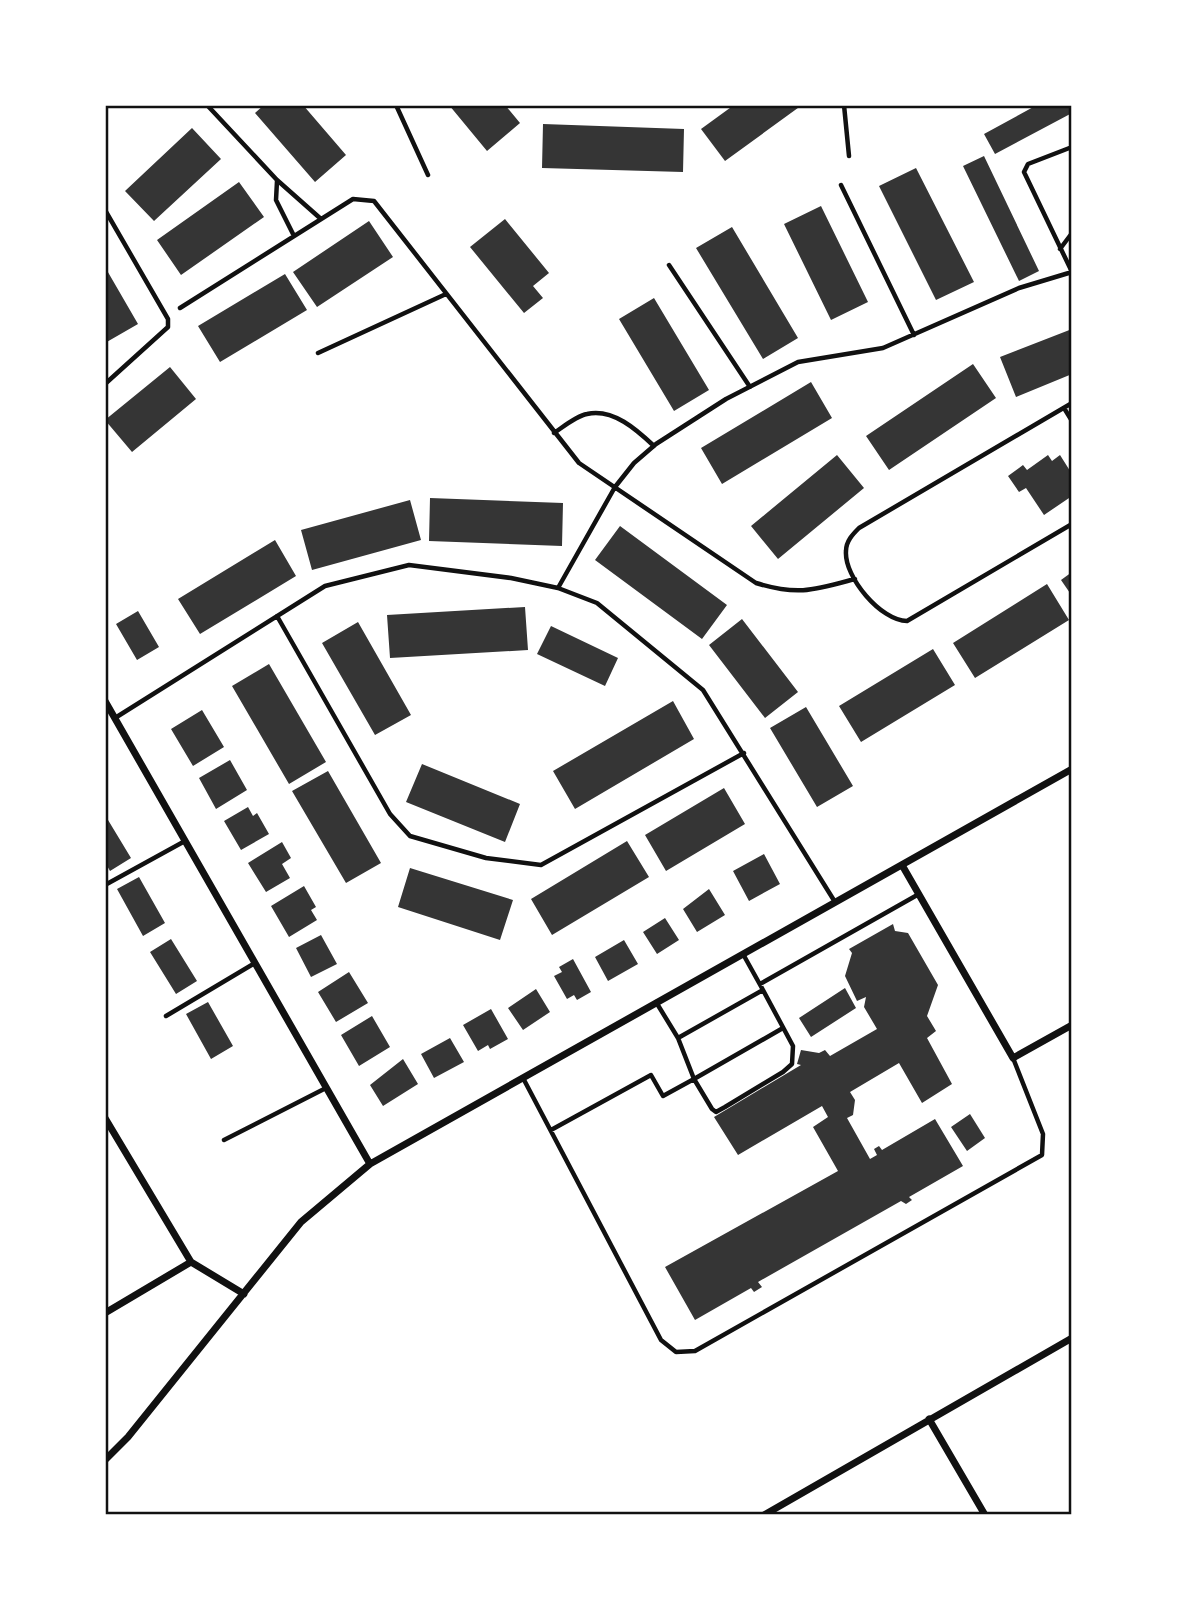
<svg xmlns="http://www.w3.org/2000/svg" width="1177" height="1620" font-family="Montserrat,sans-serif">
<rect width="100%" height="100%" fill="#fff"/>
<path fill="#353535" d="M264 105H303L346 155 315 182 255 113Z
M449 105H505L520 123 487 151Z
M734 105H802L725 161 701 129Z
M1037 105H1072V113L995 154 984 134Z
M543 124 684 129 683 172 542 168Z
M192 128 221 159 154 221 125 191Z
M984 156 1039 271 1019 281 963 166Z
M916 168 974 282 936 300 879 186Z
M239 182 264 217 181 275 157 240Z
M821 206 868 302 831 320 784 224Z
M505 219 549 273 533 286 543 298 524 313 470 247Z
M369 221 393 257 317 307 293 272Z
M732 227 798 338 763 359 696 248Z
M105 267 138 324 105 343Z
M285 274 307 310 220 362 198 326Z
M654 298 709 390 674 411 619 319Z
M1072 329V374L1016 397 1000 357Z
M973 364 996 398 889 470 866 436Z
M170 367 196 399 132 452 105 420Z
M811 382 832 418 722 484 701 448Z
M837 455 864 488 778 559 751 526Z
M1048 455 1052 461 1060 455 1072 474 1069 478 1072 496 1044 515 1026 488 1019 492 1008 476 1023 465 1027 470Z
M430 498 563 503 562 546 429 541Z
M410 500 421 540 312 570 301 530Z
M620 526 727 605 702 639 595 560Z
M275 540 296 576 200 634 178 599Z
M1072 572V596L1061 580Z
M1047 584 1069 620 975 678 953 643Z
M525 607 528 650 390 658 387 615Z
M138 611 159 647 137 660 116 624Z
M742 619 798 692 765 718 709 645Z
M358 622 411 715 375 735 322 643Z
M551 626 618 658 605 686 537 654Z
M933 649 955 685 861 742 839 706Z
M269 664 326 762 289 784 232 686Z
M673 701 694 739 575 809 553 771Z
M806 707 853 786 817 807 770 728Z
M202 710 224 747 193 766 171 729Z
M230 760 247 790 216 809 199 778Z
M422 764 520 804 505 842 406 802Z
M328 771 381 863 346 883 292 791Z
M724 788 745 824 666 871 645 835Z
M248 807 253 816 257 813 269 834 241 850 224 821Z
M105 815 131 858 110 871 105 862Z
M627 841 649 877 552 935 531 899Z
M282 842 291 858 282 864 290 878 266 892 248 863Z
M764 854 780 884 749 901 733 871Z
M410 868 513 900 500 940 398 907Z
M139 877 165 923 143 936 117 889Z
M304 886 316 907 311 910 317 920 289 937 271 906Z
M709 889 725 915 697 932 683 909Z
M665 918 679 940 657 954 643 932Z
M893 924 895 931 908 933 938 985 927 1016 936 1031 927 1038 952 1084 922 1103 899 1063 850 1092 855 1100 853 1115 847 1118 870 1159 877 1155 874 1149 879 1146 882 1150 935 1119 963 1166 909 1197 912 1200 906 1204 901 1201 758 1282 762 1287 754 1292 751 1288 695 1320 665 1267 838 1171 813 1127 828 1117 822 1106 738 1155 714 1117 801 1065 797 1064 801 1050 819 1053 825 1050 830 1056 877 1029 864 1007 866 997 857 1001 845 976 852 953 849 949Z
M321 935 337 964 311 977 296 948Z
M171 939 197 981 176 994 150 952Z
M624 940 638 964 608 981 595 957Z
M573 959 591 992 577 1000 574 995 567 999 554 976 562 972 559 967Z
M349 972 368 1003 336 1022 318 992Z
M845 988 856 1008 811 1037 799 1018Z
M536 989 550 1012 523 1030 508 1008Z
M208 1002 233 1046 211 1059 186 1014Z
M491 1009 508 1039 490 1049 488 1045 478 1051 463 1025Z
M372 1016 390 1047 359 1066 341 1035Z
M450 1038 464 1062 434 1078 421 1054Z
M403 1059 418 1084 383 1106 370 1085Z
M970 1114 985 1138 967 1151 951 1127Z"/>
<g fill="none" stroke-linecap="round" stroke-linejoin="round">
<path stroke="#111" stroke-width="4.5" d="M207 105 277 180 321 219
M396 105 428 175
M844 105 849 156
M1072 147 1028 164 1024 172 1072 272
M277 181 276 200 294 236
M841 185 914 335
M105 210 168 319V327L105 384
M1060 249 1072 233
M669 265 750 387
M180 308 353 199 374 201 579 463 756 583C798 596 814 590 855 579
M318 353 446 294
M1072 403 859 528C853 534 846 541 846 551 844 577 881 621 907 621L1072 524
M1064 408 1072 421
M554 433C563 427 576 416 587 414 613 408 637 430 654 446
M558 588 615 487 634 463 656 444 726 399 798 362 883 348 1019 288 1072 272
M277 616 390 814 410 836 486 858 541 865 744 753
M115 718 325 586 409 565 511 578 558 588 597 603 703 690 835 902
M105 885 185 841
M760 984 919 894
M763 990 793 1046 792 1064 783 1072 725 1107 716 1112 712 1109 694 1079 783 1028
M656 1002 678 1038 763 990 743 954
M166 1016 255 963
M523 1078 661 1340 676 1352 695 1351 1042 1155 1043 1134 1013 1058
M551 1130 651 1075 663 1096 694 1079 678 1038
M224 1140 326 1088"/>
<path stroke="#111" stroke-width="7" d="M105 701 370 1164
M902 865 1013 1058 1072 1025
M105 1118 191 1262
M105 1313 191 1262 244 1294
M929 1419 985 1515
M105 1460 128 1437 301 1222 370 1164 1072 769
M764 1515 1072 1338"/>
</g>
<rect width="1177" height="1620" fill="none" stroke="#ffffff" stroke-width="214"/>
<rect x="107" y="107" width="963" height="1406" fill="none" stroke="#111" stroke-width="2.5"/>
</svg>
